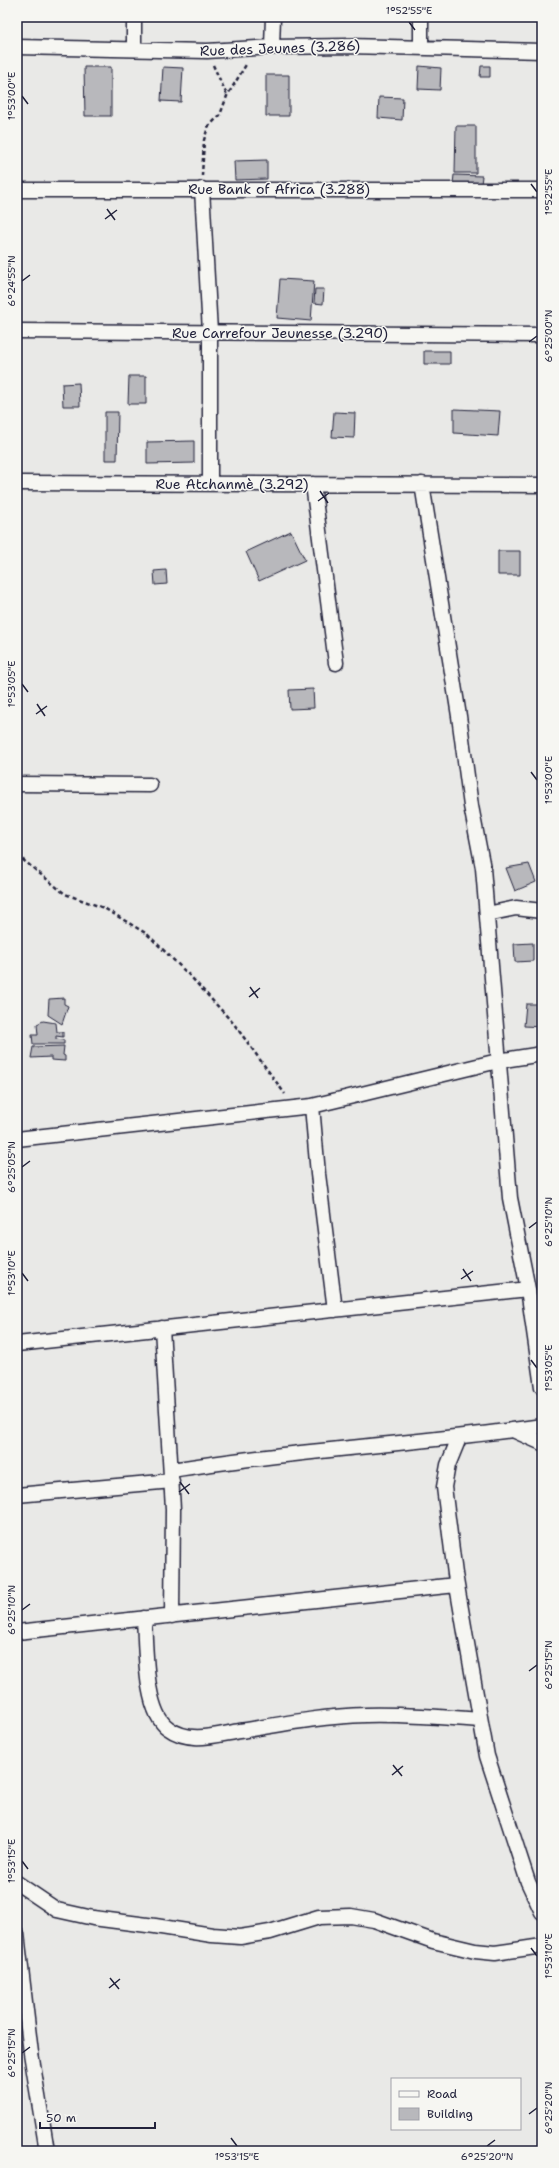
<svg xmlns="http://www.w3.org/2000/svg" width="559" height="2168" font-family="'Shantell Sans',sans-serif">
<rect width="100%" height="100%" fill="#e9e9e7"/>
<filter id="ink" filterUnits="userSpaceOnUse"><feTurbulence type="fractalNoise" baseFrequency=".025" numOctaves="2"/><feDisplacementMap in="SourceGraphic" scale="8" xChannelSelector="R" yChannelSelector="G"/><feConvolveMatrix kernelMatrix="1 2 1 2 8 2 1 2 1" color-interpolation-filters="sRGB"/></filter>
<g filter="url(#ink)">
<path fill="#b8b8bc" stroke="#22223b" d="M419 66 441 68 440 90 418 89Z
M481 66H490V77H480Z
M84 67H111V116H85Z
M163 67 183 68 181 102 161 101Z
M266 75H289V116H266Z
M379 97 403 98 402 120 378 118Z
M456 126H476V173H455Z
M267 160V179L235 180 234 161Z
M454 175 482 176 481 184H453Z
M280 279 314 281 311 321 277 318Z
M315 289H324L323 304 314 303Z
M424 351H450V364H424Z
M129 376H146V404H128Z
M79 383 80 406H63L62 384Z
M454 409 500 411 498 436 454 433Z
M105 412H118L117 460H105Z
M334 412 355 413 354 438 332 437Z
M194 441V463L147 464V442Z
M291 531 305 560 259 581 246 552Z
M498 551H520V575H498Z
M166 570 167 584 155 585 154 571Z
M313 689 314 708 290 709 289 690Z
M529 864 536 882 515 891 506 868Z
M533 943V961L515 962 514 944Z
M64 998V1004L68 1006 62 1024 48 1015 49 999Z
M526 1004H542V1027L524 1026Z
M43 1021 56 1023 57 1032H63V1037L56 1036V1039L64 1040V1044H33L32 1035H38L37 1024Z
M64 1046 63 1055 65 1056V1061L51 1060V1057L31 1058 33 1047Z"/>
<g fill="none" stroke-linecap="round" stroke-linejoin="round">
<defs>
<path id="minor" d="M421 46V17
M17 47 207 51 272 47 349 46 542 51
M272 47 273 17
M134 49V17
M202 189 210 332V484
M17 190H542
M17 331 542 335
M17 483 542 485
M313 484 336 663
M422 484 459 716 471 806 483 868 510 1198 528 1289 542 1387
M17 784 150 785
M487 914 516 908 542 911
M312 1106 318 1174 335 1310
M17 1139 312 1106 498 1061 542 1054
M162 1328 173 1509 172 1616
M17 1344 528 1289
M513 1430 542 1443
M459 1438 448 1465 444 1487 455 1574 466 1638 487 1756 528 1882 542 1912
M172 1470C294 1450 419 1444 542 1426
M17 1495 172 1481
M144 1618C146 1646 144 1711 168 1728 189 1744 216 1735 240 1731 282 1724 323 1716 366 1715 404 1714 442 1717 480 1720
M17 1632 456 1585
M17 1883 57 1910 93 1918 155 1926 212 1935 240 1937 270 1932 319 1917 351 1916 374 1920 433 1941 475 1951 495 1953 542 1946
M17 1934 31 2053 47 2151"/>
</defs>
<use href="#minor" stroke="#22223b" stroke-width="17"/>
<path stroke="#22223b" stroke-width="2.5" stroke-dasharray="4 3" stroke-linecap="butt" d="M213 65 227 95
M202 176 204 140 208 127 220 115 227 96 247 63
M17 855 65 894 104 908 147 934 191 977 234 1024 285 1094"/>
<use href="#minor" stroke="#f6f6f2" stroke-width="14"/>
</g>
</g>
<path fill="none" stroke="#22223b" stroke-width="1.5" d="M409 22 415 30M22 96 28 104M531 184 537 192M107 209 115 220M105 219 117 210M22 281 30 275M529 342 537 336M320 491 328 503M318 501 329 493M22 684 28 692M37 704 45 716M36 714 47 706M531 772 537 780M250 987 258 998M249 997 260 988M22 1167 30 1161M529 1228 537 1222M463 1269 471 1281M22 1273 28 1281M461 1279 473 1271M531 1360 537 1368M180 1482 189 1494M179 1492 190 1484M22 1610 30 1604M529 1671 537 1665M393 1765 402 1776M392 1775 403 1766M22 1861 28 1869M531 1948 537 1956M110 1978 119 1989M109 1988 120 1979M22 2053 30 2047M529 2114 537 2108M231 2138 237 2146M487 2146 495 2140"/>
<g text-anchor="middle" stroke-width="3" stroke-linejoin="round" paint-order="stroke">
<g font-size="14" fill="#22223b" stroke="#f6f6f2">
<text transform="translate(280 48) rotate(-2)" y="5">Rue des Jeunes (3.286)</text>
<text x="279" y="194">Rue Bank of Africa (3.288)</text>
<text x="280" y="338">Rue Carrefour Jeunesse (3.290)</text>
<text x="232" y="489">Rue Atchanmè (3.292)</text>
</g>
</g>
<rect width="559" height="2168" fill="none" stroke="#f6f6f2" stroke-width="44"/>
<rect x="391" y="2078" width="130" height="52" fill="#f6f6f2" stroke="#a1a1a9"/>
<rect x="399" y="2091" width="20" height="6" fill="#f6f6f2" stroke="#a1a1a9"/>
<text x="427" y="2098" font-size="12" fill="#22223b">Road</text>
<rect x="399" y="2108" width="20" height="12" fill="#b8b8bc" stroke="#a1a1a9"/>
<text x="427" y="2118" font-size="12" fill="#22223b">Building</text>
<path d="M40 2122v6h115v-6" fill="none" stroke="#22223b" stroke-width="2"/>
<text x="46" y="2122" font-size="12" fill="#22223b" stroke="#f6f6f2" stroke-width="3" paint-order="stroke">50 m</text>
<rect x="22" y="22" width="515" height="2124" fill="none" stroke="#22223b" stroke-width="1.5"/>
<g font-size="10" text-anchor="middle" fill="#22223b">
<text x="409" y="14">1°52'55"E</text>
<text transform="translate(11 96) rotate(-90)" y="4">1°53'00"E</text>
<text transform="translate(548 192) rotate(-90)" y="4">1°52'55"E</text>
<text transform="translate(11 281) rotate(-90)" y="4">6°24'55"N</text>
<text transform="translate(548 336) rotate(-90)" y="4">6°25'00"N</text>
<text transform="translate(11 684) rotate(-90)" y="4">1°53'05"E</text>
<text transform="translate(548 780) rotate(-90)" y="4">1°53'00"E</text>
<text transform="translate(11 1167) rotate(-90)" y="4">6°25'05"N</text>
<text transform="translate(548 1222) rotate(-90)" y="4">6°25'10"N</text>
<text transform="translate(11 1273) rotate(-90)" y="4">1°53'10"E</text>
<text transform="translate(548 1368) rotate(-90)" y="4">1°53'05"E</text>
<text transform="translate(11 1610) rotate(-90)" y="4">6°25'10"N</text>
<text transform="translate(548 1665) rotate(-90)" y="4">6°25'15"N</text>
<text transform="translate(11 1861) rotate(-90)" y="4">1°53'15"E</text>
<text transform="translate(548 1956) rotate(-90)" y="4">1°53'10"E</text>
<text transform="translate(11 2053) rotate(-90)" y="4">6°25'15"N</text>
<text transform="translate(548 2108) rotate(-90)" y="4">6°25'20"N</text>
<text x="237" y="2160">1°53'15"E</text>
<text x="487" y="2160">6°25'20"N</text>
</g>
</svg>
